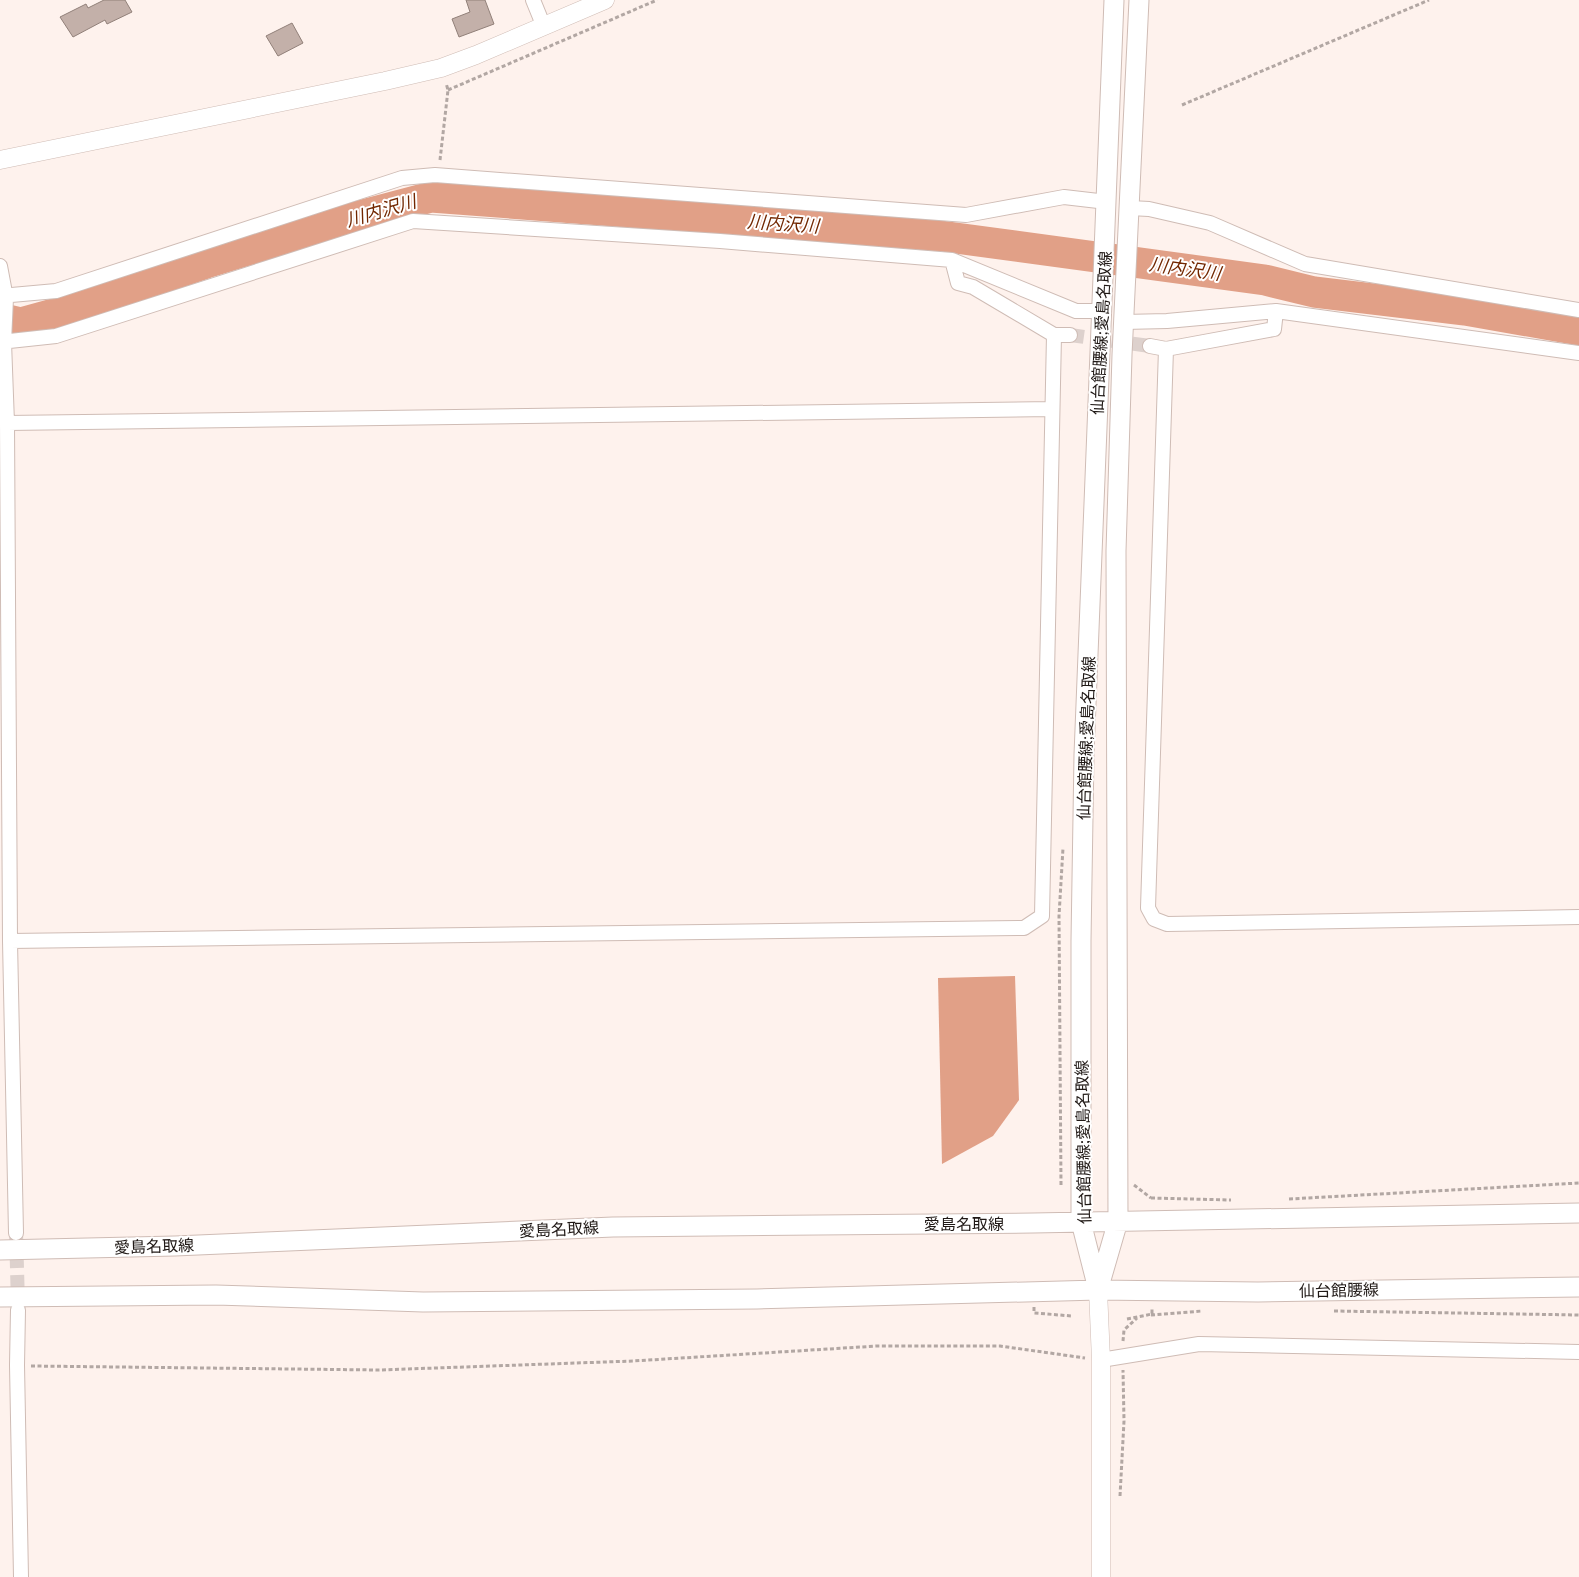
<svg xmlns="http://www.w3.org/2000/svg" width="1579" height="1577" font-family="Lato,'Noto Sans JP',sans-serif">
<rect width="100%" height="100%" fill="#fef2ed"/>
<path fill="#e1a087" d="M1015 976 1019 1100 993 1136 942 1164 938 978Z"/>
<g fill="none" stroke-linecap="round" stroke-linejoin="round">
<path stroke="#e1a087" stroke-width="31" d="M0 318 21 323 79 307 206 263 359 216 431 197 941 236 1265 280 1314 292 1465 310 1579 330"/>
</g>
<path fill="#c3b0a9" stroke="#918079" d="M104 0H125L132 12 107 24 105 20 73 37 60 17 86 4 88 8Z
M466 0H485L494 24 459 37 452 19 470 12Z
M292 23 303 43 278 56 266 36Z"/>
<g fill="none" stroke-linecap="round" stroke-linejoin="round">
<path stroke="#ddd1cd" stroke-width="14" stroke-dasharray="14 7" stroke-linecap="butt" d="M1070 335 1150 346
M16 1233 18 1304"/>
<defs>
<path id="minor" d="M533 0 544 27
M1130 208 1149 209 1210 223 1305 264 1579 310
M952 260 958 283 973 287 1054 335H1070
M0 266 6 298 4 342 7 423 10 941 16 1233
M0 296 56 291 402 178 435 175 966 215 1064 197 1107 202
M1124 322 1167 321 1276 311 1579 353
M0 342 56 336 413 221 720 241 952 260 1076 311H1101
M1150 346 1166 349 1274 329 1276 311
M1166 349 1148 908 1154 919 1167 924 1579 917
M7 423 1052 409
M10 941 1024 928 1042 916 1054 335
M18 1310 17 1365 21 1577
M1101 1360 1199 1344 1579 1352"/>
<path id="tertiary" d="M0 160 385 81 441 68 476 55 605 0
M1098 1290 1101 1360V1577"/>
<path id="secondary" d="M0 1250 175 1246 613 1227 1033 1223 1579 1213
M1098 1289 1081 1222V941L1084 755 1114 0
M1098 1290 1118 1221 1116 551 1122 355 1139 0
M0 1297 216 1295 423 1302 757 1299 1098 1290 1258 1292 1579 1287"/>
</defs>
<use href="#minor" stroke="#cfbcb5" stroke-width="16"/>
<use href="#tertiary" stroke="#cfbcb5" stroke-width="19"/>
<use href="#secondary" stroke="#cfbcb5" stroke-width="21"/>
<path stroke="#b2a7a3" stroke-width="3" stroke-dasharray="4 2.5" stroke-linecap="butt" d="M448 90 657 0
M1182 105 1429 0
M440 160 448 90 446 83
M1061 1185 1059 916 1063 848
M1134 1185 1151 1198
M1151 1198 1231 1200
M1289 1199 1579 1183
M1034 1307V1313L1072 1316
M1334 1311 1579 1315
M1151 1315 1202 1311
M1127 1319 1152 1314V1307
M1123 1341 1124 1330 1137 1318
M31 1366 379 1370 633 1361 877 1346H1000L1085 1358
M1120 1496 1124 1421 1123 1370"/>
<use href="#minor" stroke="#fff" stroke-width="14"/>
<use href="#tertiary" stroke="#fff" stroke-width="18"/>
<use href="#secondary" stroke="#fff" stroke-width="19"/>
</g>
<g text-anchor="middle" stroke-width="4" stroke-linejoin="round" paint-order="stroke">
<g font-size="16" fill="#1f1815" stroke="#fff">
<text transform="translate(1101 333) rotate(-87)" y="6">仙台館腰線;愛島名取線</text>
<text transform="translate(1086 738) rotate(-88)" y="6">仙台館腰線;愛島名取線</text>
<text transform="translate(1083 1142) rotate(-91)" y="6">仙台館腰線;愛島名取線</text>
<text x="964" y="1230">愛島名取線</text>
<text transform="translate(559 1229) rotate(-3)" y="6">愛島名取線</text>
<text transform="translate(154 1246) rotate(-2)" y="6">愛島名取線</text>
<text transform="translate(1339 1290) rotate(-1)" y="6">仙台館腰線</text>
</g>
<g font-size="18" font-style="italic" fill="#722700" stroke="#fff">
<text transform="translate(381 211) rotate(-16)" y="6">川内沢川</text>
<text transform="translate(783 224) rotate(4)" y="6">川内沢川</text>
<text transform="translate(1185 269) rotate(8)" y="6">川内沢川</text>
</g>
</g>
</svg>
